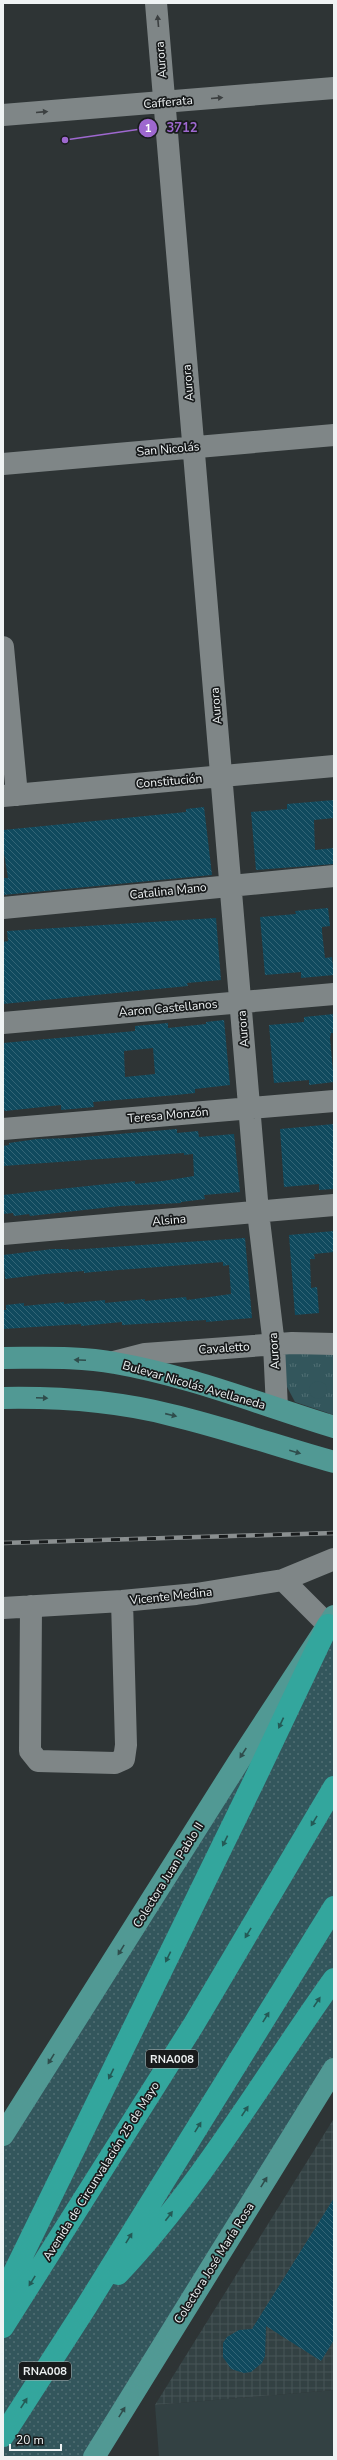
<svg xmlns="http://www.w3.org/2000/svg" width="337" height="2460" font-family="'Nunito Sans',sans-serif">
<defs>
<pattern id="industrial-grid" width="8" height="8" patternUnits="userSpaceOnUse"><rect width="8" height="8" fill="#334143"/><path d="M0 4h8M4 0v8" fill="none" stroke="#475456"/></pattern>
<pattern id="grass-dots" width="8" height="8" patternUnits="userSpaceOnUse"><rect width="8" height="8" fill="#33565c"/><path d="M2 2h.1M6 6h.1" fill="none" stroke="#516f74" stroke-width="1.8" stroke-linecap="round"/></pattern>
<pattern id="park-tufts" width="24" height="20" patternUnits="userSpaceOnUse"><rect width="24" height="20" fill="#33565c"/><path d="M3 7l-1-3M5 7V3M7 7l1-3M15 17l-1-3M17 17v-4M19 17l1-3" fill="none" stroke="#516f74"/></pattern>
<pattern id="building-back-hatch" width="6" height="6" patternUnits="userSpaceOnUse"><rect width="6" height="6" fill="#104a5e"/><path d="M-1 5l2 2M0 0l6 6M5-1l2 2" fill="none" stroke="#336576"/></pattern>
</defs>
<rect width="100%" height="100%" fill="#2e3435"/>
<path fill="#334143" d="M334 2390V2457H159L155 2405Z"/>
<path fill="url(#industrial-grid)" d="M333 2120 334 2390 155 2405Z"/>
<path fill="url(#grass-dots)" d="M334 1616V2069L94 2457H3V2135Z"/>
<path fill="url(#park-tufts)" d="M283 1351H334V1415L295 1402 286 1385Z"/>
<path fill="#33565c" d="M309 1390a9 9 0 1 1 18 0a9 9 0 1 1-18 0Z"/>
<path fill="url(#building-back-hatch)" fill-rule="evenodd" d="M334 800V818L314 820 315 850 334 848V864L256 870 251 812 287 809V804Z
M204 807 212 875 3 895V878H8L3 847V830L186 812V809Z
M328 908 330 926 322 927V932L325 958 332 957 334 975 301 978V972L265 975 260 917 296 914 295 911Z
M216 918 221 980 187 983 188 986 3 1004V942L8 941 7 931Z
M334 1014V1033H331L330 1038 334 1082 309 1085V1080L274 1083 269 1025 304 1022V1017Z
M224 1020 230 1085 195 1089V1093L176 1095 93 1102 94 1107 61 1110V1105L5 1111 3 1109V1043L135 1031V1026L168 1023V1028L206 1024V1022ZM153 1048 155 1074 125 1077 124 1051Z
M334 1124V1189L319 1190V1184L284 1187 280 1129Z
M177 1129V1133L198 1131 199 1137 234 1134 240 1192 204 1195 205 1199 181 1202V1203L120 1206 30 1216 29 1214 14 1216 13 1213 3 1214V1195L135 1181V1184L163 1181 194 1176 193 1154 184 1155V1153L3 1166V1146L9 1145V1143L37 1139 72 1138Z
M334 1231V1252L314 1254 315 1259H310L311 1288 317 1287 319 1313 295 1315 289 1235Z
M245 1238 252 1318 206 1322V1320L122 1325V1322L81 1326V1324L3 1329V1310H6V1305L24 1303V1306L64 1302V1304L105 1300V1303L145 1299V1301L186 1297 187 1300 231 1294 229 1265 223 1266V1262L93 1272 84 1273V1271L45 1274 5 1279 3 1255 53 1249H69V1250Z
M334 2198V2340L321 2361 266 2326 265 2356 262 2363 251 2372 244 2373 231 2369 223 2357V2343L227 2337 239 2330 252 2329Z"/>
<g fill="none" stroke-linecap="round" stroke-linejoin="round">
<path stroke="#7f8687" stroke-width="22" d="M156 3 258 1212 274 1345 277 1408
M3 115 334 88
M3 464 334 435
M3 647 17 795
M3 796 334 766
M3 908 334 876
M3 1023 334 994
M3 1129 334 1101
M3 1234 334 1205
M114 1362 145 1354 292 1343 334 1344
M283 1580 328 1625
M31 1606 30 1751 38 1761 115 1763 124 1759 126 1745 122 1601
M3 1608 122 1601 196 1594 283 1580 334 1559"/>
<path stroke="#519994" stroke-width="22" d="M3 1358C38 1358 81 1356 115 1363 190 1376 262 1405 334 1427
M3 1398C59 1397 116 1401 171 1415 226 1428 280 1447 334 1462
M3 2135 239 1761 334 1616
M94 2457 334 2069"/>
<path stroke="#33a69d" stroke-width="22" d="M118 2274C202 2185 263 2078 334 1979
M3 2295 253 1783 328 1625
M3 2327 194 2024 334 1787
M3 2436 86 2307 334 1907"/>
<defs>
<path id="rail" d="M3 1543 334 1533"/>
</defs>
<use href="#rail" stroke="#8a8f90" stroke-width="4.5"/>
<use href="#rail" stroke="#181b1c" stroke-width="3" stroke-dasharray="9" stroke-linecap="butt"/>
</g>
<defs><path id="oneway-solid" d="M-6-.8H1V-3.2L6.5 0L1 3.2V.8H-6Z"/></defs>
<g fill="#3c4041">
<use href="#oneway-solid" transform="translate(158 21) rotate(-95)"/>
<use href="#oneway-solid" transform="translate(217 98) rotate(-5)"/>
<use href="#oneway-solid" transform="translate(42 112) rotate(-5)"/>
</g>
<g fill="#2f4d4c">
<use href="#oneway-solid" transform="translate(80 1360) rotate(-177)"/>
<use href="#oneway-solid" transform="translate(42 1398) rotate(3)"/>
<use href="#oneway-solid" transform="translate(171 1415) rotate(13)"/>
<use href="#oneway-solid" transform="translate(295 1452) rotate(16)"/>
<use href="#oneway-solid" transform="translate(243 1753) rotate(123)"/>
<use href="#oneway-solid" transform="translate(121 1950) rotate(122)"/>
<use href="#oneway-solid" transform="translate(51 2059) rotate(122)"/>
<use href="#oneway-solid" transform="translate(264 2182) rotate(-58)"/>
<use href="#oneway-solid" transform="translate(122 2412) rotate(-58)"/>
</g>
<g fill="#245a56">
<use href="#oneway-solid" transform="translate(281 1723) rotate(115)"/>
<use href="#oneway-solid" transform="translate(314 1821) rotate(121)"/>
<use href="#oneway-solid" transform="translate(225 1841) rotate(116)"/>
<use href="#oneway-solid" transform="translate(248 1933) rotate(121)"/>
<use href="#oneway-solid" transform="translate(168 1957) rotate(116)"/>
<use href="#oneway-solid" transform="translate(317 2002) rotate(-56)"/>
<use href="#oneway-solid" transform="translate(266 2017) rotate(-58)"/>
<use href="#oneway-solid" transform="translate(111 2074) rotate(116)"/>
<use href="#oneway-solid" transform="translate(245 2111) rotate(-56)"/>
<use href="#oneway-solid" transform="translate(198 2127) rotate(-58)"/>
<use href="#oneway-solid" transform="translate(169 2216) rotate(-53)"/>
<use href="#oneway-solid" transform="translate(129 2238) rotate(-58)"/>
<use href="#oneway-solid" transform="translate(32 2281) rotate(122)"/>
<use href="#oneway-solid" transform="translate(24 2403) rotate(-57)"/>
</g>
<g text-anchor="middle" stroke-width="3.5" stroke-linejoin="round" paint-order="stroke">
<g fill="#181b1c" stroke="#aeb2b3" stroke-width="1">
<rect x="146" y="2050" width="52" height="18" rx="3"/>
<rect x="19" y="2362" width="52" height="18" rx="3"/>
</g>
<g font-size="11" font-weight="bold" fill="#eff3f4">
<text x="172" y="2063">RNA008</text>
<text x="45" y="2375">RNA008</text>
</g>
<g font-size="12" fill="#eff3f4" stroke="#181b1c">
<text transform="translate(161 60) rotate(-95)" y="4">Aurora</text>
<text transform="translate(168 102) rotate(-5)" y="4">Cafferata</text>
<text transform="translate(188 383) rotate(-95)" y="4">Aurora</text>
<text transform="translate(168 449) rotate(-5)" y="4">San Nicolás</text>
<text transform="translate(216 706) rotate(-95)" y="4">Aurora</text>
<text transform="translate(169 781) rotate(-5)" y="4">Constitución</text>
<text transform="translate(168 891) rotate(-6)" y="4">Catalina Mano</text>
<text transform="translate(168 1008) rotate(-5)" y="4">Aaron Castellanos</text>
<text transform="translate(243 1029) rotate(-95)" y="4">Aurora</text>
<text transform="translate(168 1115) rotate(-5)" y="4">Teresa Monzón</text>
<text transform="translate(169 1220) rotate(-5)" y="4">Alsina</text>
<text transform="translate(224 1348) rotate(-4)" y="4">Cavaletto</text>
<text transform="translate(274 1351) rotate(-94)" y="4">Aurora</text>
<text transform="translate(194 1385) rotate(16)" y="4">Bulevar Nicolás Avellaneda</text>
<text transform="translate(171 1596) rotate(-6)" y="4">Vicente Medina</text>
<text transform="translate(168 1875) rotate(-58)" y="4">Colectora Juan Pablo II</text>
<text transform="translate(101 2171) rotate(-58)" y="4">Avenida de Circunvalación 25 de Mayo</text>
<text transform="translate(214 2263) rotate(-58)" y="4">Colectora José María Rosa</text>
</g>
</g>
<path fill="none" stroke="#9e68cf" stroke-width="1.5" d="M65 140L148 128"/>
<g fill="#9e68cf" stroke="#181b1c" stroke-width="1.5">
<circle cx="65" cy="140" r="4"/>
<circle cx="148" cy="128" r="10"/>
</g>
<g font-size="12" text-anchor="middle" font-weight="bold" fill="#fff">
<text x="148" y="132">1</text>
</g>
<g font-size="13" text-anchor="middle" font-weight="bold" fill="#9e68cf" stroke="#181b1c" stroke-width="3.5" stroke-linejoin="round" paint-order="stroke">
<text x="182" y="132">3712</text>
</g>
<rect width="337" height="2460" fill="none" stroke="#eff3f4" stroke-width="8"/>
<path d="M10 2444v6h51v-6" fill="none" stroke="#eff3f4" stroke-width="2"/>
<text x="16" y="2444" font-size="12" fill="#eff3f4" stroke="#181b1c" stroke-width="3" paint-order="stroke">20 m</text>
</svg>
